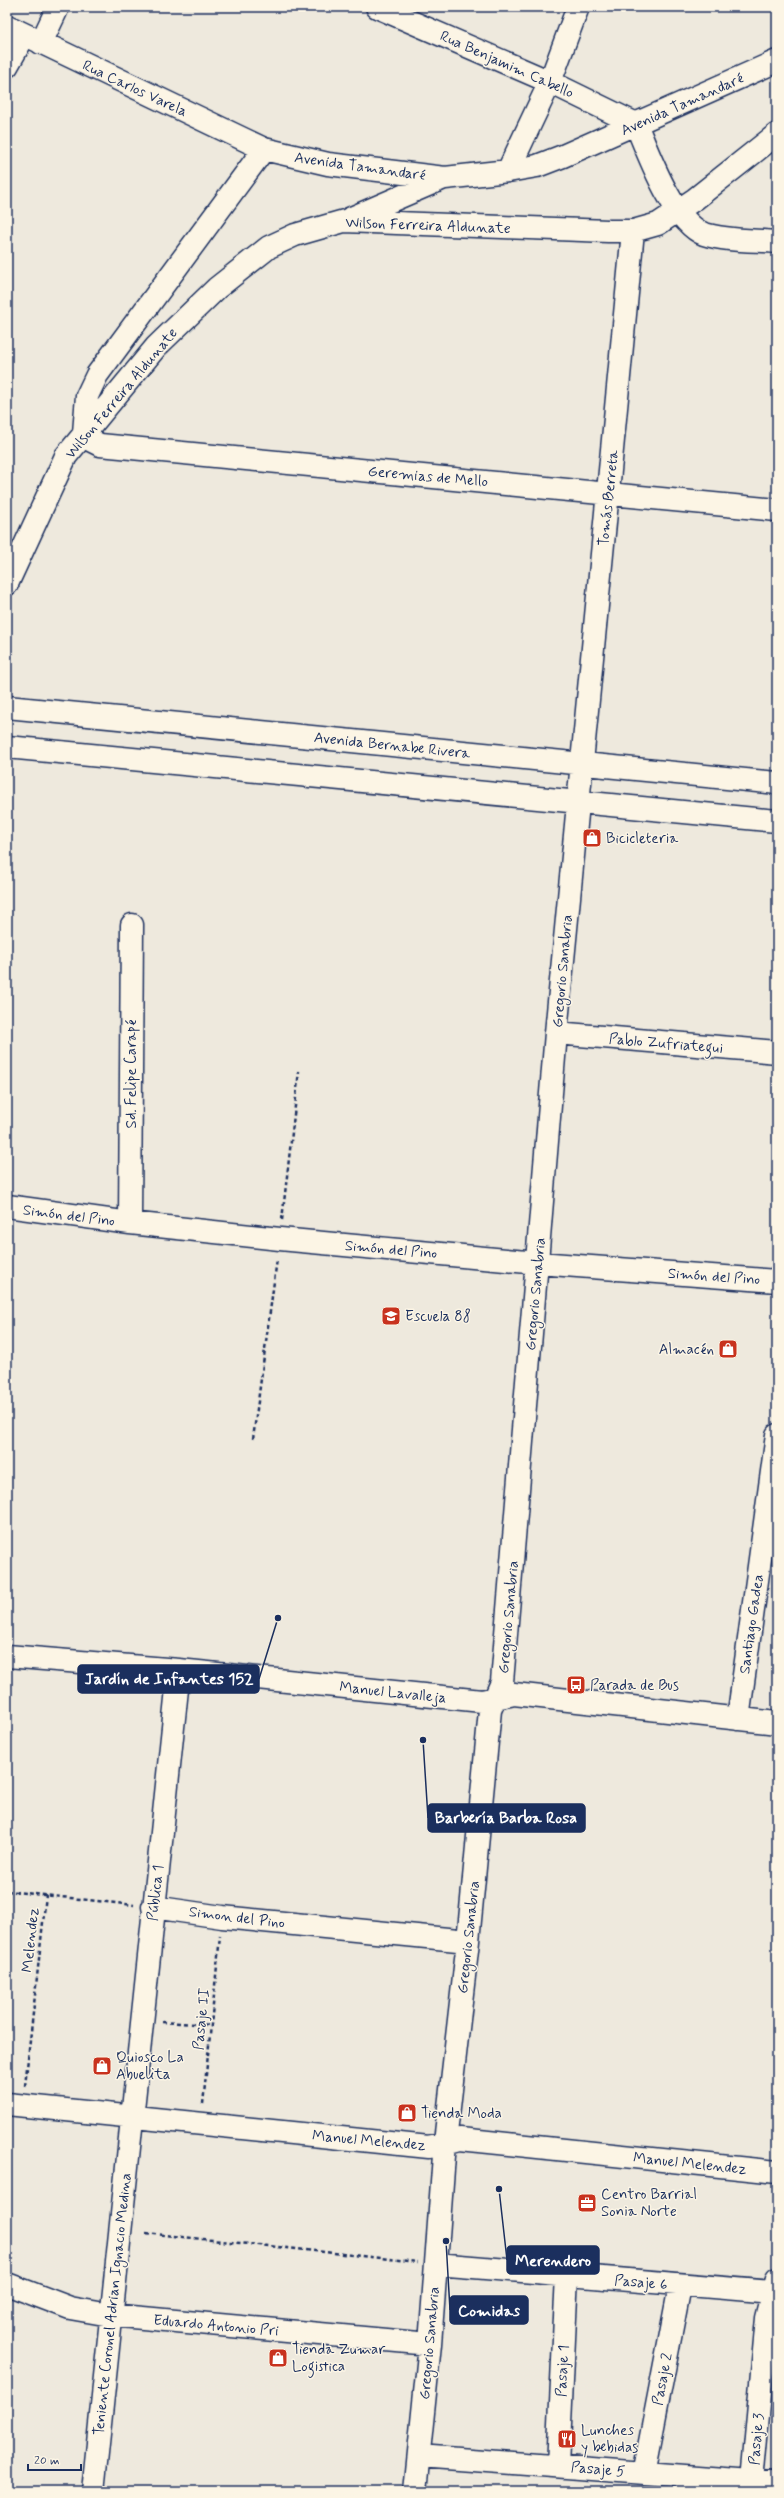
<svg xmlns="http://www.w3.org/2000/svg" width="784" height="2498" font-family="Mynerve,sans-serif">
<rect width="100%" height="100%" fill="#eee9dd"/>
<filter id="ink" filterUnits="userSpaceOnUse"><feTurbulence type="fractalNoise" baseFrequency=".025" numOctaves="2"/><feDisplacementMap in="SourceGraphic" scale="8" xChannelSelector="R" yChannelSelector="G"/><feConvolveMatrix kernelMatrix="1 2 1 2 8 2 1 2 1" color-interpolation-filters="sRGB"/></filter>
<g filter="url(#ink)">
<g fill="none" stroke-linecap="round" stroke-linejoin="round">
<defs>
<path id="minor" d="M377 7 550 82 636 124C648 153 673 222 704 234 726 241 754 240 777 242
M7 26 264 149
M41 43 58 7
M7 66 24 36
M508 171 550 82 578 7
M349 219 444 178
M84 433 87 396 97 375 264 149 328 164 445 178 508 171 537 166 563 156 777 61
M84 433 90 440 100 445 777 510
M7 584 66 456 156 347 217 288 269 247 295 235 344 221 608 231H633L658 224 695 199 777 134
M7 707 777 783
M7 747 777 821
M556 1033 777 1052
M7 1206 130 1223 280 1239 538 1263 777 1281
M130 1223 132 925
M7 1656 179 1670 482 1701 514 1694 777 1723
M738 1719 777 1435
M153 1907 222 1917 468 1941
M7 2104 429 2147 460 2139 777 2172
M436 2264 773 2292
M7 2284 70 2308 110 2315 430 2344
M419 2456 777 2483
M558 2466 567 2275
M644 2473 680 2286
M752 2481 767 2318 777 2279
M93 2491 179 1670
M415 2491 430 2344 445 2142 468 1941 490 1710 502 1682 556 1033 633 231"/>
</defs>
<use href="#minor" stroke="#1b2f5e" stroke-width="25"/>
<path stroke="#1b2f5e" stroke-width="2.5" stroke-dasharray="4 3" stroke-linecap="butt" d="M282 1220 299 1071
M253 1439 277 1259
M7 1891 134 1905
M162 2022 211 2025
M25 2086 46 1895
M203 2104 220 1936
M146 2233 418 2262"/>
<use href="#minor" stroke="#fcf5e5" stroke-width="22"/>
</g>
</g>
<defs>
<symbol id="shop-square" viewBox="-11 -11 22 22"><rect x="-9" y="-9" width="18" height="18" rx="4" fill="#c8321e" stroke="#fcf5e5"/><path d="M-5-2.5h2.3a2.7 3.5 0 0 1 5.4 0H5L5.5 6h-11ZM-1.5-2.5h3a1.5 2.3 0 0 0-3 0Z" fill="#fff"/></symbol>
<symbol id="school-square" viewBox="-11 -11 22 22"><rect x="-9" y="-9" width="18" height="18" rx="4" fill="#c8321e" stroke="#fcf5e5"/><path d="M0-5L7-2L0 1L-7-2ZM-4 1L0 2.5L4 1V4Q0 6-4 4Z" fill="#fff"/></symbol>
<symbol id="bus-square" viewBox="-11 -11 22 22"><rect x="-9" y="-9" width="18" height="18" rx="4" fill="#c8321e" stroke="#fcf5e5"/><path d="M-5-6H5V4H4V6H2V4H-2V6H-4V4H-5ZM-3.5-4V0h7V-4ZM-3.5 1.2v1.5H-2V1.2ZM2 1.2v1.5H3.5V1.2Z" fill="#fff"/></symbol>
<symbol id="office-square" viewBox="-11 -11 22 22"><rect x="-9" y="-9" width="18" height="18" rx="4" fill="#c8321e" stroke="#fcf5e5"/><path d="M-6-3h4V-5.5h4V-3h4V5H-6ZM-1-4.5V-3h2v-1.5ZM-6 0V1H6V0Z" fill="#fff"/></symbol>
<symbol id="restaurant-square" viewBox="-11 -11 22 22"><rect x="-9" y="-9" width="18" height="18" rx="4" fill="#c8321e" stroke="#fcf5e5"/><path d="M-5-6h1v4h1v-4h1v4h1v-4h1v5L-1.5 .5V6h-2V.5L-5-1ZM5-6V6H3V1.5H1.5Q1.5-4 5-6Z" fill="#fff"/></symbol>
</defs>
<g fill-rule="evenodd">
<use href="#shop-square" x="581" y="827" width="22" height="22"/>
<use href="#school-square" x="380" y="1305" width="22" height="22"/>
<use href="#shop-square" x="717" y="1338" width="22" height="22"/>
<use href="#bus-square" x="565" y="1674" width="22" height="22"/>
<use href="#shop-square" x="91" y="2055" width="22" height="22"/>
<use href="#shop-square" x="396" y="2102" width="22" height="22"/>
<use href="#office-square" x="576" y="2192" width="22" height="22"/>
<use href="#shop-square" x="267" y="2347" width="22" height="22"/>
<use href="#restaurant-square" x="556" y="2428" width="22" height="22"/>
</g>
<g text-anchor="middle" stroke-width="3" stroke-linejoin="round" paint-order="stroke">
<g font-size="15" fill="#1b2f5e" stroke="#fcf5e5">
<text transform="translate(507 64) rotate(24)" y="5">Rua Benjamim Cabello</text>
<text transform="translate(135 88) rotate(25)" y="5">Rua Carlos Varela</text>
<text transform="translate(682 104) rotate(-24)" y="5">Avenida Tamandaré</text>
<text transform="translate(360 166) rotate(8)" y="5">Avenida Tamandaré</text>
<text transform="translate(428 225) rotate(2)" y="5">Wilson Ferreira Aldunate</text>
<text transform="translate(121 393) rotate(-50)" y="5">Wilson Ferreira Aldunate</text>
<text transform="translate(428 476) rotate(5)" y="5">Geremias de Mello</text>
<text transform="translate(608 498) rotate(-84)" y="5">Tomás Berreta</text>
<text transform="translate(392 745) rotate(6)" y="5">Avenida Bernabe Rivera</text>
<text transform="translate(562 971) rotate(-85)" y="5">Gregorio Sanabria</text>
<text transform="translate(666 1043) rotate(5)" y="5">Pablo Zufriategui</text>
<text transform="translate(131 1074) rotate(-90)" y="5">Sd. Felipe Carapé</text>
<text transform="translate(69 1215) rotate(7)" y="5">Simón del Pino</text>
<text transform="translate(391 1249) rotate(5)" y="5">Simón del Pino</text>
<text transform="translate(714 1276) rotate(4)" y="5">Simón del Pino</text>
<text transform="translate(535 1294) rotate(-85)" y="5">Gregorio Sanabria</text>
<text transform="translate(508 1617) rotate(-85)" y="5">Gregorio Sanabria</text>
<text transform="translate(751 1624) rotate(-82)" y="5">Santiago Gadea</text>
<text transform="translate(393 1692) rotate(6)" y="5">Manuel Lavalleja</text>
<text transform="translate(155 1893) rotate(-84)" y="5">Pública 1</text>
<text transform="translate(237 1917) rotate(7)" y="5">Simon del Pino</text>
<text transform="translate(468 1937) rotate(-84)" y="5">Gregorio Sanabria</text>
<text transform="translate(30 1940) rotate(-84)" y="5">Melendez</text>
<text transform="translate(201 2019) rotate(-84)" y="5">Pasaje II</text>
<text transform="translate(369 2140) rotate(5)" y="5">Manuel Melendez</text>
<text transform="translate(690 2163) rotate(6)" y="5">Manuel Melendez</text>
<text transform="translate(641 2282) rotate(5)" y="5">Pasaje 6</text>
<text transform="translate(112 2304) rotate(-84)" y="5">Teniente Coronel Adrian Ignacio Medina</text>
<text transform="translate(216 2325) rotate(5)" y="5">Eduardo Antonio Pri</text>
<text transform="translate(429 2343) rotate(-85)" y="5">Gregorio Sanabria</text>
<text transform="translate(562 2371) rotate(-87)" y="5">Pasaje 1</text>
<text transform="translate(662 2379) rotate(-79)" y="5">Pasaje 2</text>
<text transform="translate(756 2439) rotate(-85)" y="5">Pasaje 3</text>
<text transform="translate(598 2469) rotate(5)" y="5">Pasaje 5</text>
</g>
<g font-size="15" fill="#1b2f5e" stroke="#fcf5e5" text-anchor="start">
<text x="606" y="843">Bicicleteria</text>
<text x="405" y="1321">Escuela 88</text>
<text x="714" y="1354" text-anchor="end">Almacén</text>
<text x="590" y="1690">Parada de Bus</text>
<text x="116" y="2062">Quiosco La<tspan x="116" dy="17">Abuelita</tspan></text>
<text x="421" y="2118">Tienda Moda</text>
<text x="601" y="2199">Centro Barrial<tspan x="601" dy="17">Sonia Norte</tspan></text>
<text x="292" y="2354">Tienda Zumar<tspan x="292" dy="17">Logistica</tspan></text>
<text x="581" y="2435">Lunches<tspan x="581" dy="17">y bebidas</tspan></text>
</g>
</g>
<path fill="none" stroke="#1b2f5e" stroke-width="1.5" d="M278 1618L259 1679M423 1740L428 1818M499 2189L507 2260M446 2241L450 2310"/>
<g fill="#1b2f5e" stroke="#fcf5e5" stroke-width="1.5">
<circle cx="278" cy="1618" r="4"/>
<circle cx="423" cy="1740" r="4"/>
<circle cx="499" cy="2189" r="4"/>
<circle cx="446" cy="2241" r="4"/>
</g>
<g fill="#1b2f5e" stroke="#1b2f5e" stroke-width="1.5">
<rect x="78" y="1665" width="181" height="28" rx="4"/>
<rect x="428" y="1804" width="157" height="28" rx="4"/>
<rect x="507" y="2246" width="92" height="28" rx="4"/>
<rect x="450" y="2296" width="78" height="28" rx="4"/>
</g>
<g font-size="16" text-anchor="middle" font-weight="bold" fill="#fff">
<text x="169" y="1684">Jardín de Infantes 152</text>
<text x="506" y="1823">Barbería Barba Rosa</text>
<text x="553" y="2266">Merendero</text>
<text x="489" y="2316">Comidas</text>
</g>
<rect width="784" height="2498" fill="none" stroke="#fcf5e5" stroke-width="24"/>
<rect x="12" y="12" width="760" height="2474" fill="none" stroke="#1b2f5e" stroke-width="1.5" filter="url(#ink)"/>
<path d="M28 2464v6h53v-6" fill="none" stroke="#1b2f5e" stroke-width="2"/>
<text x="34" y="2464" font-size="12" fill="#1b2f5e" stroke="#fcf5e5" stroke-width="3" paint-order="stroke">20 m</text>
</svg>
